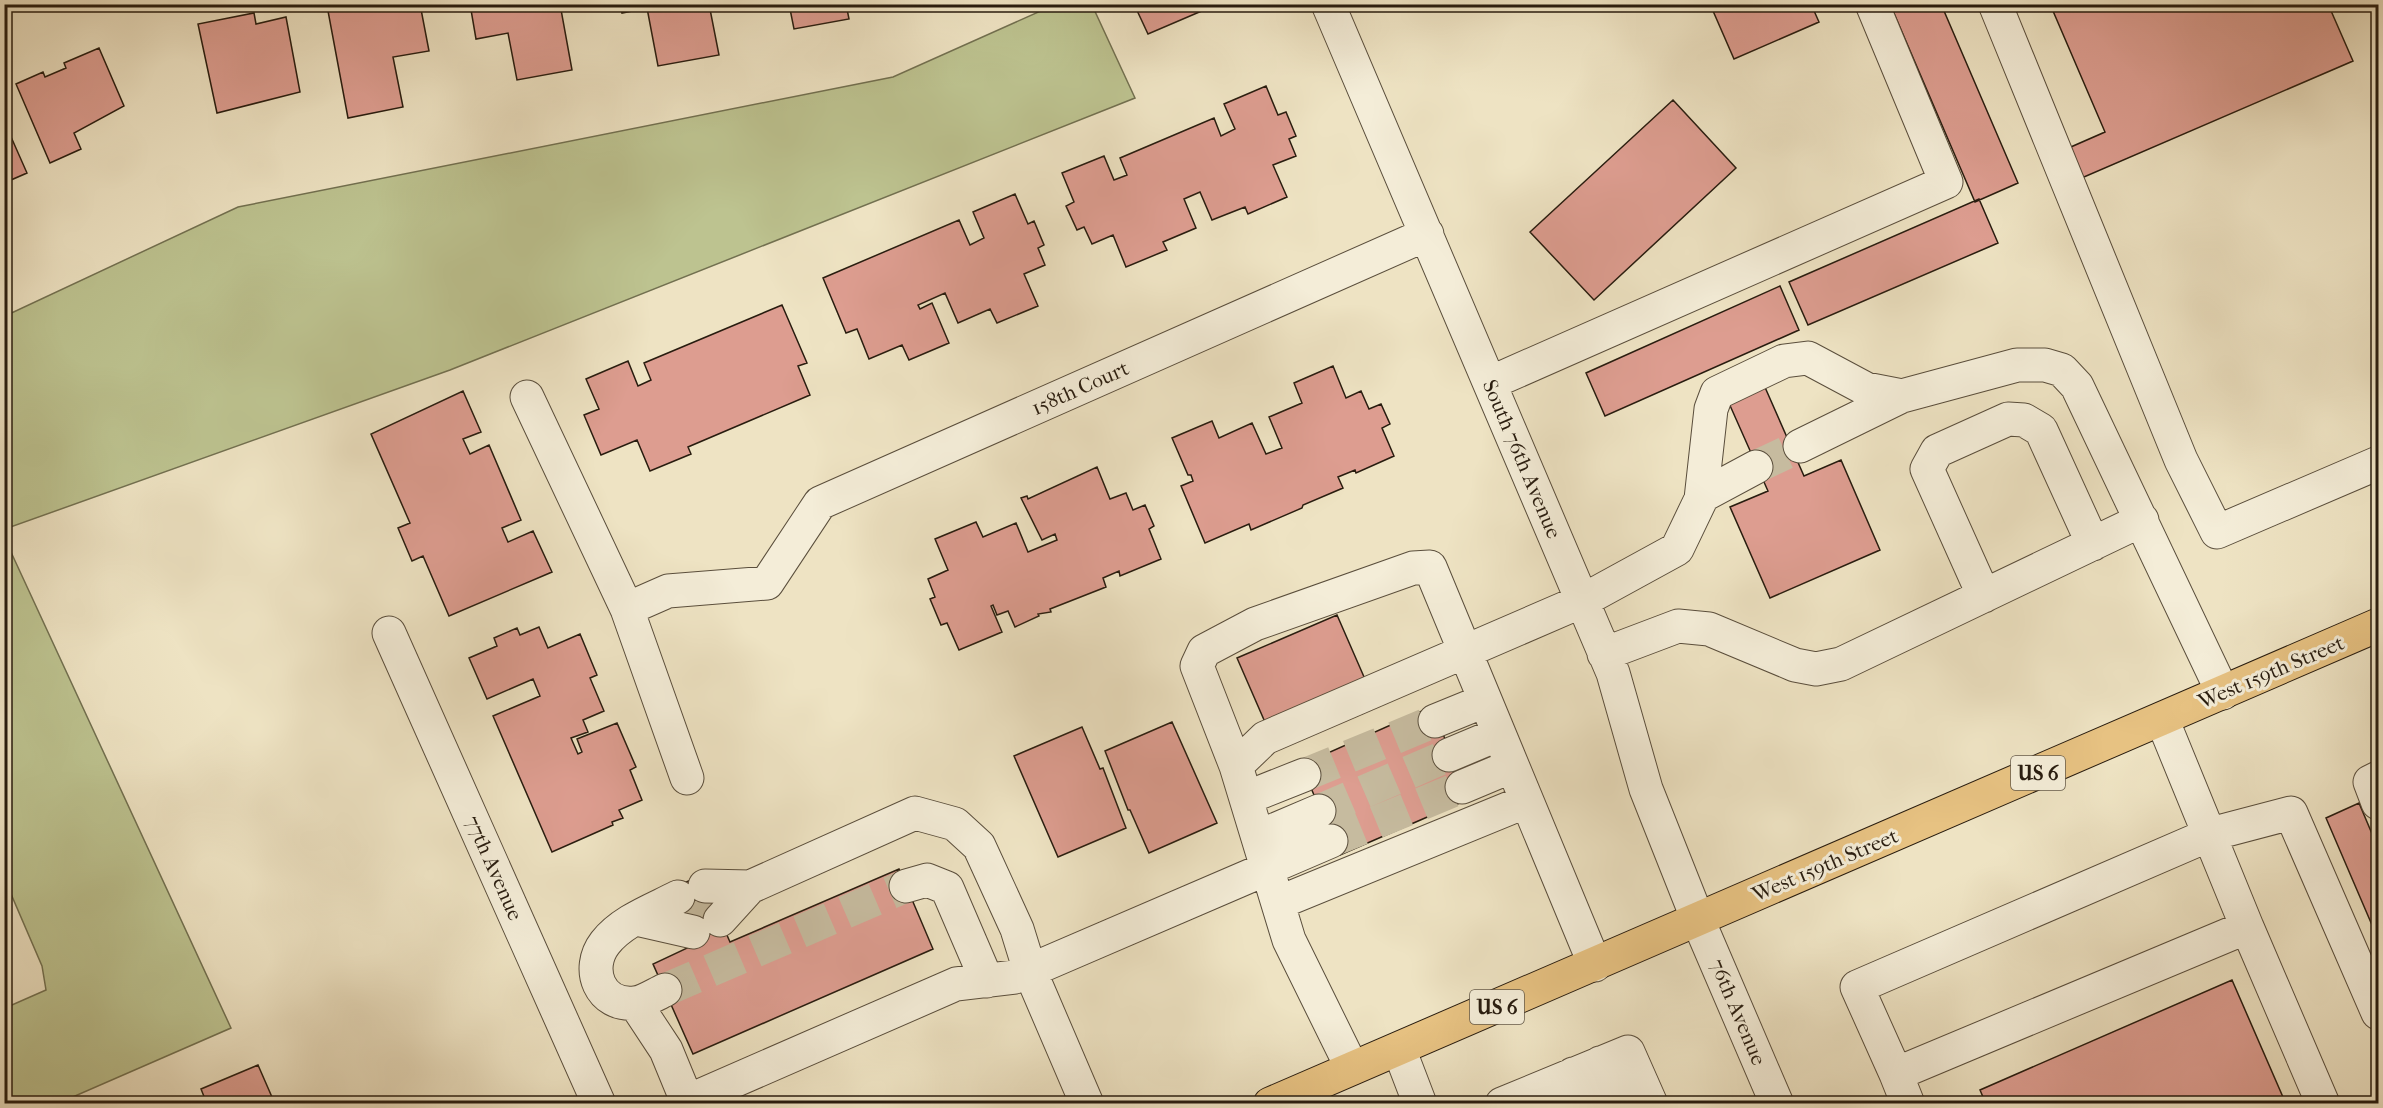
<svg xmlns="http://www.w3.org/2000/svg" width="2383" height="1108" font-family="'IM FELL French Canon',serif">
<rect width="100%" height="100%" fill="#eee3c3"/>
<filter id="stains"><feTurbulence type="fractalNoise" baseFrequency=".00333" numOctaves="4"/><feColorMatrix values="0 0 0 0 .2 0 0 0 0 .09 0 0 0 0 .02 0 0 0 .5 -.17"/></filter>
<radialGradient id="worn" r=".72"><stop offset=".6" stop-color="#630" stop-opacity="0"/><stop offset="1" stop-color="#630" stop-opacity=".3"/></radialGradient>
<path fill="#bdc390" stroke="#727050" stroke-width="1.5" d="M1054 5H1092L1135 98 450 370 5 529V316L238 207 893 77Z
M4 537 231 1028 59 1103H5V1008L46 990 42 966 5 880Z"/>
<path fill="#dd9d90" stroke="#281c0f" stroke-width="1.5" d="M420 4 429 51 393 57 403 107 348 118 328 11 360 4Z
M470 4H560L572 70 517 80 508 33 476 39Z
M620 4H709L719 55 658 66 647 8 622 13Z
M789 4H846L849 19 794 29Z
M1134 4H1218L1148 34Z
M1710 4H1811L1819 22 1734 59Z
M1890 4H1941L2018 183 1975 202Z
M2050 4H2328L2353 61 2077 180 2064 150 2105 132Z
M254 13 256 24 286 17 300 92 217 113 198 24Z
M99 48 124 106 74 133 81 149 50 163 16 84 43 72 45 77 66 68 64 63Z
M1266 86 1278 115 1286 112 1296 136 1289 139 1296 156 1273 165 1287 197 1248 214 1245 207 1212 220 1200 192 1184 199 1196 228 1163 242 1167 250 1126 267 1113 235 1092 244 1084 227 1077 230 1066 206 1074 202 1062 173 1104 156 1114 180 1127 175 1120 158 1214 118 1221 136 1235 129 1224 104Z
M1673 100 1736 168 1594 300 1530 232Z
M4 121 27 173 4 183Z
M1015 194 1028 224 1034 221 1044 245 1038 248 1045 265 1024 274 1038 306 997 323 990 309 958 323 945 293 918 305 920 309 932 303 949 343 909 360 902 345 869 359 857 329 846 333 823 278 959 220 970 245 984 238 973 212Z
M1979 199 1998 243 1808 325 1789 282Z
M1780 286 1799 330 1605 416 1586 373Z
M782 305 807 363 798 366 810 395 688 447 691 454 650 471 637 440 601 455 584 415 599 409 586 379 628 361 638 386 651 380 644 363Z
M1333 366 1346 398 1361 391 1369 409 1381 404 1390 424 1382 428 1394 456 1356 473 1355 470 1338 477 1343 488 1303 505 1302 508 1251 530 1249 524 1205 543 1181 486 1193 481 1191 475H1188L1172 438 1212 421 1219 438 1252 423 1266 454 1282 448 1269 417 1302 403 1294 383Z
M1764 385 1804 476 1841 460 1880 550 1770 598 1730 507 1768 491 1728 401Z
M463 391 481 432 463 439 470 454 489 445 521 520 502 528 508 542 533 531 552 572 449 616 423 556 412 561 398 528 410 523 371 434Z
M1097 467 1110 499 1126 493 1133 510 1145 505 1154 526 1149 529 1161 559 1120 576 1119 571 1103 578 1106 587 1050 609 1051 612 1038 614 1039 616 1015 627 1008 611 997 615 993 605 991 606 1002 632 959 650 947 623 941 625 930 599 935 597 928 579 948 570 935 539 976 522 983 537 1016 523 1028 552 1057 540 1055 534 1042 540 1021 498 1027 496 1028 499Z
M1337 615 1368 686 1268 729 1237 658Z
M539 627 548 648 580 634 597 675 590 678 604 711 583 720 588 732 571 738 578 754 582 752 577 739 617 723 636 767 630 770 642 800 619 810 623 818 612 822 613 825 552 852 493 716 540 696 533 679 487 699 469 658 497 646 494 638 517 628 520 635Z
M1431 707 1471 798 1340 855 1301 765Z
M1172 722 1217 823 1149 853 1130 810H1128L1105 751Z
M1082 727 1100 769 1103 768 1126 828 1058 857 1014 756Z
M2359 803 2378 848V939L2326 818Z
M899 869 933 949 693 1054 653 964 698 943 674 887 701 876 730 942Z
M2232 980 2286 1104H1986L1980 1090Z
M258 1065 275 1104H207L201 1089Z"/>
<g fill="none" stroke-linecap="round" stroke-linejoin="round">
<path stroke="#c6bb9f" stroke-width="33" stroke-dasharray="33 16" stroke-linecap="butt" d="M1756 467 1800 446
M1304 775 1435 721
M1319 811 1449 755
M1331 841 1462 787
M686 915 713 903
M665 990 906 886"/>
<defs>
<path id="minor" d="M1328 4 1613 673 1646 789 1698 920 1777 1104
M1995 4 2181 460 2217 532 2378 463
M1490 383 1946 182 1872 4
M527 397 627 609 668 591 767 583 820 503 1427 234
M1800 446 1902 396
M1702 496 1756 467
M1984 596 1927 469 1937 451 2008 419 2024 420 2041 430 2093 544
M627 609 687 778
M389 633 599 1104
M1604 654 1678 626 1709 629 1795 665 1816 669 1841 664 2142 520
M2162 719 2247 927 1896 1074 1857 987 2211 834 2291 813 2378 1013
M1435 721 1484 701
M1449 755 1499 734
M1236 766 1197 666 1204 651 1255 624 1413 568 1430 567 1595 965
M2378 778 2370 782 2378 803
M1462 787 1512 766
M1246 798 1304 775
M1258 837 1319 811
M705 886 750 887 915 813 955 824 979 846 1017 929 1030 971 1087 1104
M906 886 927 880 947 888 987 981
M1278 903 1527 801
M636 919 693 932
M720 920 750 887
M2247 927 2323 1104
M665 990C656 994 644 1002 635 1003 600 1007 585 969 605 943 622 921 653 910 678 897
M635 1003 666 1050 687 1101
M1399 1049 1420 1104
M1600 1063 1613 1094
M1352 1068 1289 940 1236 766 1265 738 1582 601 1677 549 1701 499 1711 409 1717 393 1784 361 1808 358 1866 389 1902 396 2017 365H2045L2062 370 2077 386 2223 693
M1573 1074 1585 1104
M1896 1074 1908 1104
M681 1104 956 984 1015 977 1331 841
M1502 1104 1628 1052 1651 1104"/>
<path id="major" d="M1270 1104 2378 625"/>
</defs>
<use href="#minor" stroke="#5a4e3c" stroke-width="35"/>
<use href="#major" stroke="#281c0f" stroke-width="35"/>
<use href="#minor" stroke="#f4edd8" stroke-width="33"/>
<use href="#major" stroke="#e7c282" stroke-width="33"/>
</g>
<g text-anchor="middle" stroke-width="6" stroke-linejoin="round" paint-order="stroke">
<g fill="#f4edd8" stroke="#655b4b" stroke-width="1.5">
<rect x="2011" y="756" width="54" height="34" rx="4.5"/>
<rect x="1470" y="990" width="54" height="34" rx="4.5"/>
</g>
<g font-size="20" font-weight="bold" fill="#281c0f">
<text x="2038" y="780">US 6</text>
<text x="1497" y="1014">US 6</text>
</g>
<g font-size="21" fill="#281c0f" stroke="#f4edd8">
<text transform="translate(1080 388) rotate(-24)" y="7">158th Court</text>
<text transform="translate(1522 459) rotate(67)" y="7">South 76th Avenue</text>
<text transform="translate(2271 672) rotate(-23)" y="7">West 159th Street</text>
<text transform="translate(1825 865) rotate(-23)" y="7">West 159th Street</text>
<text transform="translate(494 868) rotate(66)" y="7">77th Avenue</text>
<text transform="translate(1738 1012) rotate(67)" y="7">76th Avenue</text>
</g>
</g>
<rect width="2383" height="1108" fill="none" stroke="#eee3c3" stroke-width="24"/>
<rect x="6" y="6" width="2371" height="1096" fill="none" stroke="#281c0f" stroke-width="3"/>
<rect x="12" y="12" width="2359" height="1084" fill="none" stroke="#281c0f" stroke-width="1.5"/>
<rect width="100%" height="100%" filter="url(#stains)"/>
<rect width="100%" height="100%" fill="url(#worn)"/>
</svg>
